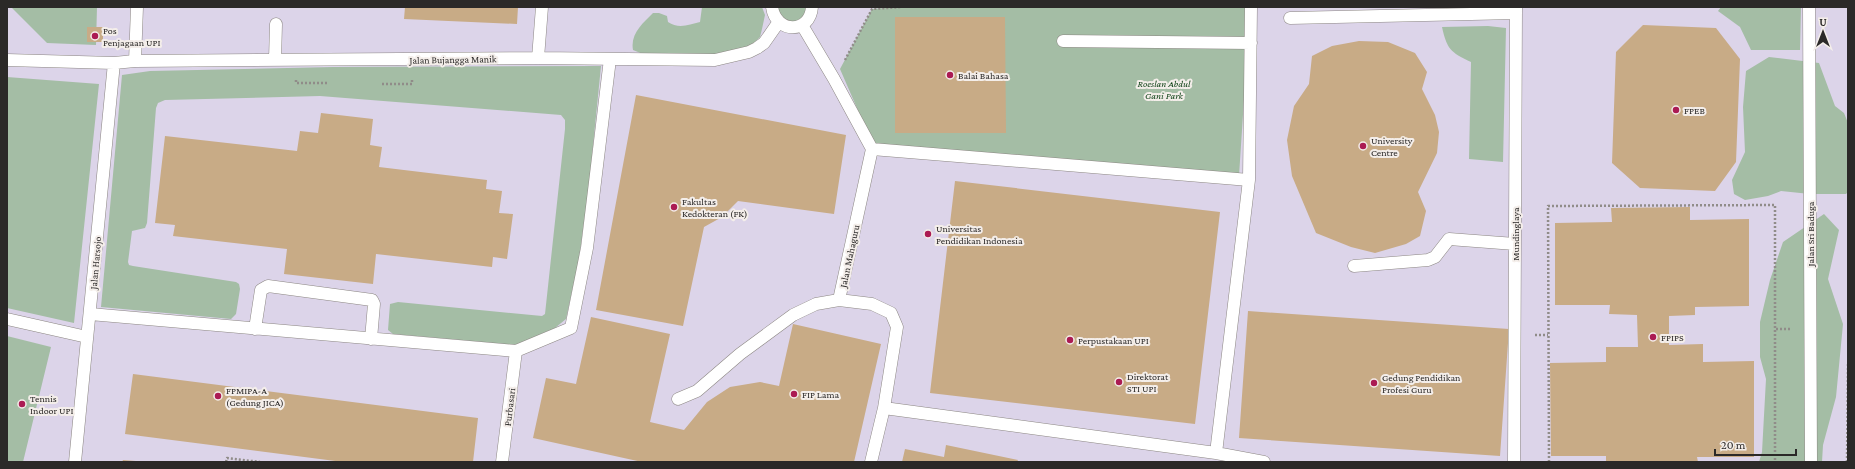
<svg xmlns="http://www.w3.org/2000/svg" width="1855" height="469" font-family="'Crimson Pro',serif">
<rect width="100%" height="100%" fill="#e6e1dd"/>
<path fill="#dcd4e9" d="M7 7H1848V462H7Z"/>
<path fill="#a4bda5" d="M11 7H97L96 45 47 43Z
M702 7H762L765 15 762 29 760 37 751 46 710 55 643 54 633 50C630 34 643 23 653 13H659L667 16 668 22C678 29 689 25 700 22Z
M774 7H809L804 21 786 24Z
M895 7H1250L1239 176 873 145 840 69 872 9Z
M1721 7H1801L1800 50H1751L1740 27 1718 11Z
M1488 26 1506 28 1503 162 1469 159 1471 62C1450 52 1447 49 1442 27Z
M1769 57 1819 63 1835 106 1844 113 1848 123V192L1846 194H1810L1781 191 1768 196 1745 200 1734 194 1732 180 1745 152 1743 107 1746 71Z
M601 66 589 186 579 259 566 319 555 328 515 345 393 334 388 330 390 304 398 302 542 316 545 314 565 129V120L561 115 320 96 165 100 158 103 156 108 147 223 145 228 132 231 128 262 129 265 133 266 236 282 239 284 240 289 236 314 231 319 101 307 122 75 150 71 333 67Z
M7 77 99 84 74 323 7 308Z
M1824 214 1839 230 1828 279 1843 324 1836 397 1823 445 1822 462H1759L1762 452 1766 379 1760 357V322L1770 280 1783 242Z
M7 336 51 347 23 462H7Z"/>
<path fill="#c8ab86" d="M405 7H518L517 24 404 19Z
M895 17H1005L1006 133H895Z
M1643 25 1716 28 1740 59 1736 162 1715 191 1640 188 1612 163 1616 52Z
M87 27H103V42H87Z
M1359 41 1388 42 1415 53 1427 72 1422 89 1435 115 1439 132 1437 153 1418 192 1426 211 1420 236 1406 244 1375 253 1351 247 1316 233 1292 176 1287 140 1294 106 1309 84 1312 56 1332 46Z
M636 95 846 135 834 214 738 201 722 217 704 227 683 326 596 310Z
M321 113 373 119 370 145 382 147 379 167 487 180 486 189 502 191 499 213 513 214 507 259 493 257 492 267 376 254 373 284 284 274 287 249 173 236 175 225 155 223 165 136 297 151 300 131 318 133Z
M955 181 1220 212 1195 424 930 393Z
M1690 207V220L1749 219V306L1695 307V315L1669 316V345L1703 344V362L1754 361V457H1697L1698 462H1606V456H1551L1550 363 1606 362V347H1638L1637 315 1609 314 1610 305H1555V223L1612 222 1611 208Z
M1248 311 1509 329 1500 456 1239 438Z
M591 317 670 334 650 422 684 430 707 402 730 387 760 382 779 386 793 324 881 344 854 462H642L533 438 546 378 576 384Z
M133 374 478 418 473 462H343L125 434Z
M946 445 1018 460 1017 462H902L905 449 944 457Z
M123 460 136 461V462H122Z"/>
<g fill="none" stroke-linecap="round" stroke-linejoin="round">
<defs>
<path id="lane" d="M772 7C776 34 810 34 812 7
M1251 7 1249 180 1216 453 1264 462
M1809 7 1811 462
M1290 18 1516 13
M802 25 834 79 872 149 839 300 872 304 891 313 897 327 884 408 871 462
M1063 41 1251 43
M538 58 542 7
M7 60 114 63 135 61 538 58 715 60 749 52 757 48 764 43 778 23
M275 60 276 24
M135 61 137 7
M872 149 1249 180
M1354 266 1428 260 1435 257 1449 239 1515 244
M90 314 516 351 571 328 587 248 610 59
M7 319 87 337
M255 329 261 290 268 286 372 300 374 304 371 339
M678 399 697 391 740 354 793 315 816 304 839 300
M884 408 1216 453
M75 462 114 63
M502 462 516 351
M1514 462 1516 7"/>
</defs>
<use href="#lane" stroke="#8c8783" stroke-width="13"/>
<path stroke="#908c89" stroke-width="2.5" stroke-dasharray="2 2" stroke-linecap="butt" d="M845 60 872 9 902 7
M296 80V83H327
M382 84H412V79
M1776 329H1791
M1535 335H1548
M226 462 227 458 260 462
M1549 462 1548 206 1775 205V462
M1847 462 1848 364"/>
<use href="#lane" stroke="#fff" stroke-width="12"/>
</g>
<g fill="#ab1b53" stroke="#f4eeea" stroke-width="1.5">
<circle cx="95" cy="36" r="4"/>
<circle cx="950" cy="75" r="4"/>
<circle cx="1676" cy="110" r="4"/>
<circle cx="1363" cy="146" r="4"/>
<circle cx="674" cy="207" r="4"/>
<circle cx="928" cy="234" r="4"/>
<circle cx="1653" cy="337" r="4"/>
<circle cx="1070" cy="340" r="4"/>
<circle cx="1119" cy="382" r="4"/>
<circle cx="1374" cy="383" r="4"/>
<circle cx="794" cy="394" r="4"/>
<circle cx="218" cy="396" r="4"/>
<circle cx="22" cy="404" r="4"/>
</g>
<g text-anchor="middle" stroke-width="4" stroke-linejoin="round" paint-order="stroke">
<g font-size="10" fill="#2b2928" stroke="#f4eeea" text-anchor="start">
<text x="103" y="34">Pos<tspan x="103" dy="12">Penjagaan UPI</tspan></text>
<text x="958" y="79">Balai Bahasa</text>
<text x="1684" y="114">FPEB</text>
<text x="1371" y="144">University<tspan x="1371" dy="12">Centre</tspan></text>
<text x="682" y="205">Fakultas<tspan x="682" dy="12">Kedokteran (FK)</tspan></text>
<text x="936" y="232">Universitas<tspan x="936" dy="12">Pendidikan Indonesia</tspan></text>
<text x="1661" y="341">FPIPS</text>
<text x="1078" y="344">Perpustakaan UPI</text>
<text x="1127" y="380">Direktorat<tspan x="1127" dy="12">STI UPI</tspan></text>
<text x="1382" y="381">Gedung Pendidikan<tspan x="1382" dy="12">Profesi Guru</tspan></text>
<text x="226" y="394">FPMIPA-A<tspan x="226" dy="12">(Gedung JICA)</tspan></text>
<text x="802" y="398">FIP Lama</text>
<text x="30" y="402">Tennis<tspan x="30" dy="12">Indoor UPI</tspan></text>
</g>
<g font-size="10" fill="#2b2928" stroke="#f4eeea">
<text transform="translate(453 59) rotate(-1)" y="4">Jalan Bujangga Manik</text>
<text transform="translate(1515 234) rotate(-90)" y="4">Mundinglaya</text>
<text transform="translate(1810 234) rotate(-90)" y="4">Jalan Sri Baduga</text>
<text transform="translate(849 256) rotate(-78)" y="4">Jalan Mahaguru</text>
<text transform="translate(95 263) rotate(-85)" y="4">Jalan Harsojo</text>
<text transform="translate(509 407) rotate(-83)" y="4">Purbasari</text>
</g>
<g font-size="10" font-style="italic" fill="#0a3f13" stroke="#f4eeea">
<text x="1164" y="87">Roeslan Abdul<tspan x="1164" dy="12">Gani Park</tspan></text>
</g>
</g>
<rect width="1855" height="469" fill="none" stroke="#2b2928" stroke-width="16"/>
<g transform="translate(1823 32)" stroke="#f4eeea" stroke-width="3" paint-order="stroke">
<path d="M0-3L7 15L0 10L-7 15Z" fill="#2b2928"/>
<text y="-6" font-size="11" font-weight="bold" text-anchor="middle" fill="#2b2928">U</text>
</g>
<path d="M1715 449v6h81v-6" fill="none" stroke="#2b2928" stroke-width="2"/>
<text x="1721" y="449" font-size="12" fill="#2b2928" stroke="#f4eeea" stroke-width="3" paint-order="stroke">20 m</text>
</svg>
